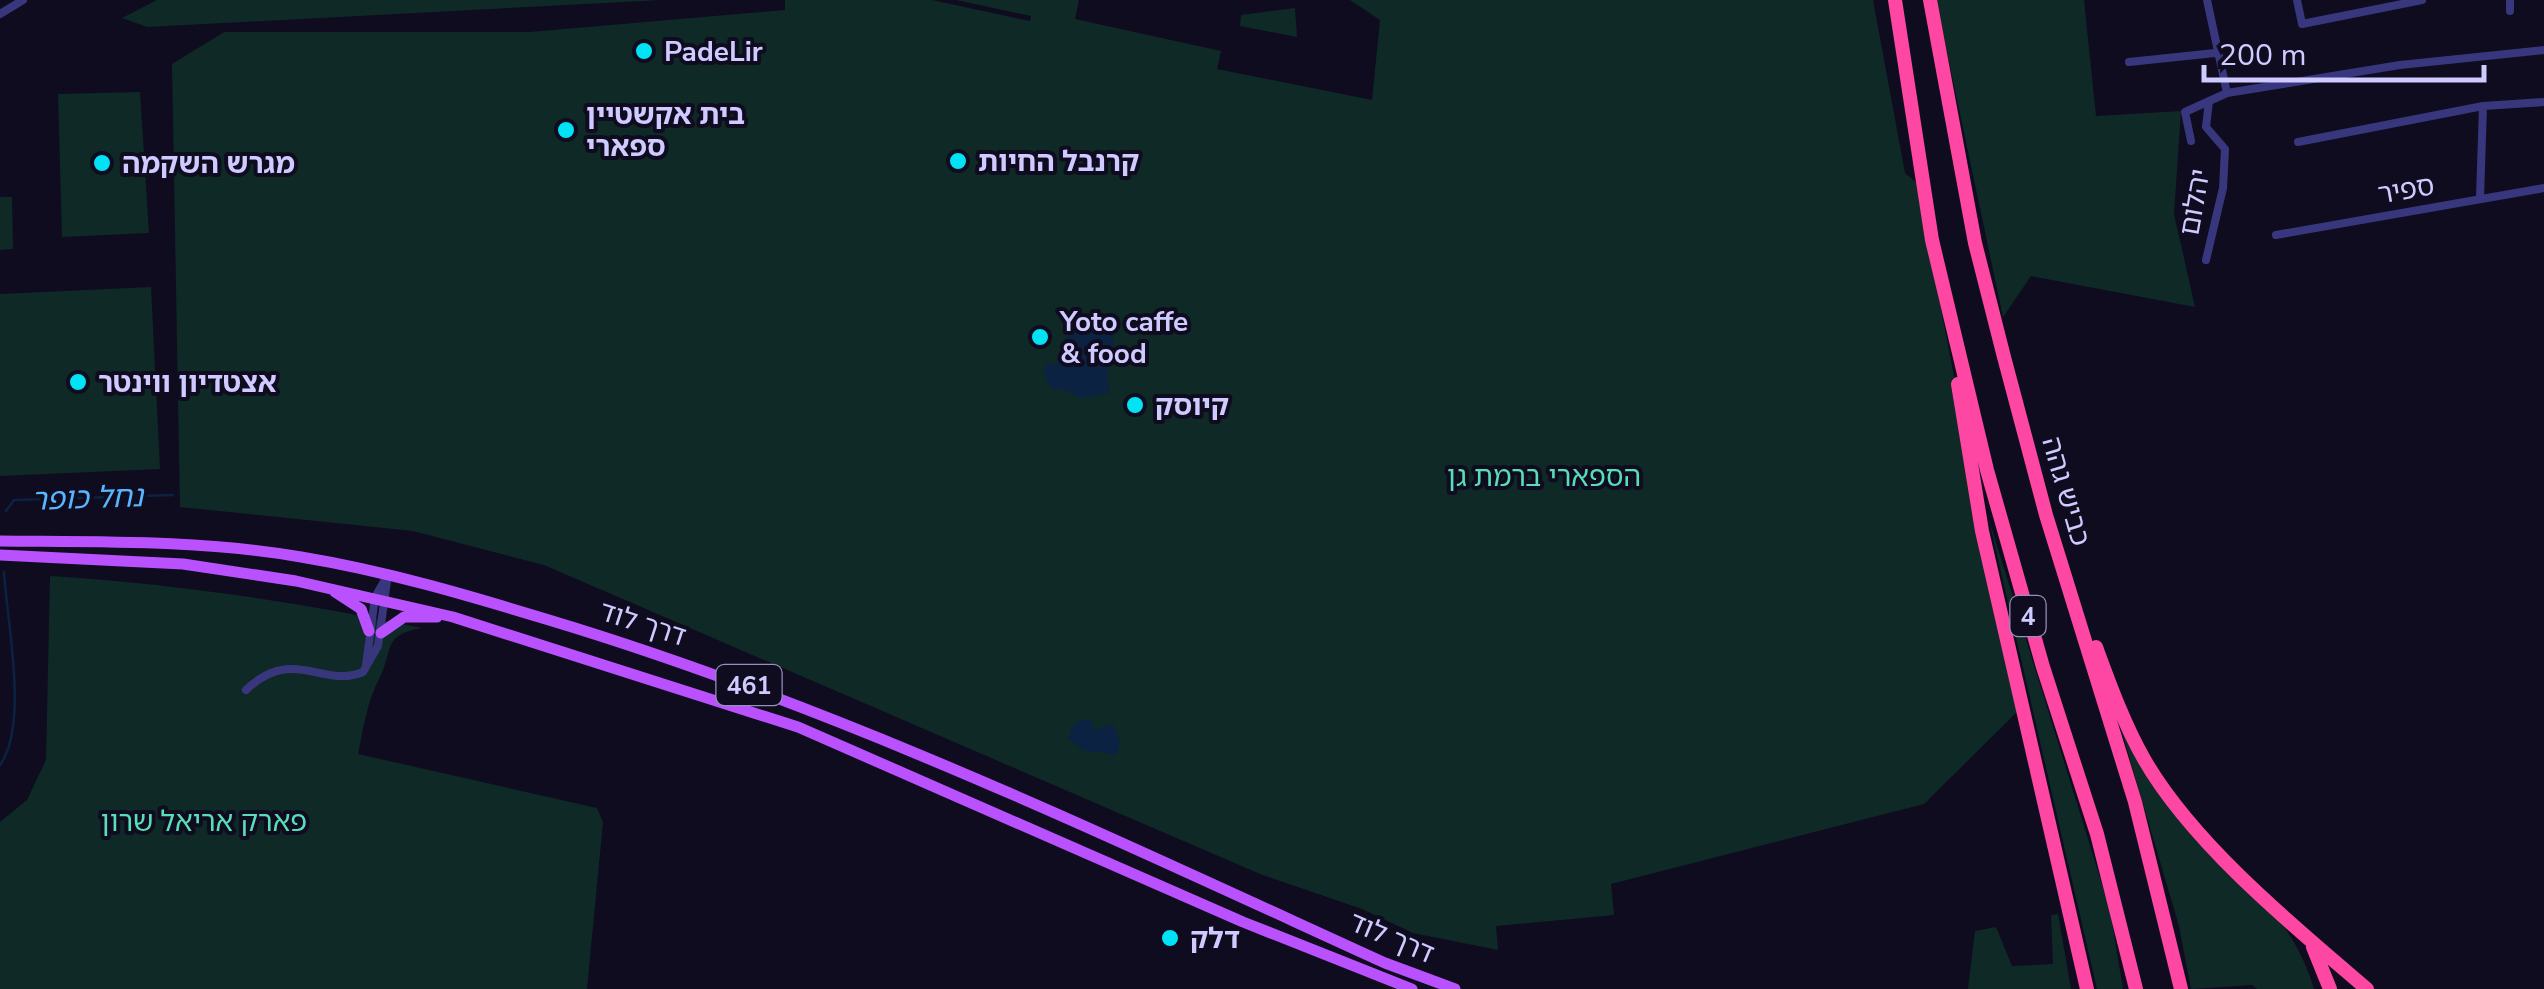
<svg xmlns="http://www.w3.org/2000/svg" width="2544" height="989" font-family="'Nunito Sans','Noto Sans Hebrew',sans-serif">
<rect width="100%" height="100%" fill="#0f0c1f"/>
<path fill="#0f2927" d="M157 0H661L147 27 122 18Z
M785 0H932L1030 21 1031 16 956 0H1079L1075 19 1221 51 1217 69 1372 100 1380 20 1350 0H1873L1905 173 1917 183 2018 711 1924 804 1611 884 1614 915 1496 926 1498 950 1413 933 1362 909 1260 874 544 565 413 531 180 507 172 64 224 32H530L785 10Z
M1936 0H2084L2096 116 2181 111 2174 214 2195 307 2031 276 2003 317Z
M1295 8 1297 37 1240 26 1241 15Z
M140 92 149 233 62 237 58 94Z
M0 197H12L13 249 0 250Z
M151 287 160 469 0 476V294Z
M1989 520 2110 910 2123 989H2097Z
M50 576C176 584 299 602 422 628 382 635 394 649 380 677 367 701 364 726 358 754L597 808 603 822 587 989H0V822L27 800 46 760Z
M2116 712C2159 819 2283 880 2314 989H2257L2252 985 2191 989 2179 926Z
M2058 914 2071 989H1968L1975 931 1996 927 2012 966 2053 964 2051 915Z"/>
<path fill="#0c2243" d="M1092 314 1110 324 1117 363 1107 366 1109 393 1079 398 1066 390 1051 388 1043 372 1048 363 1056 365 1074 315Z
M1090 719 1094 730 1113 724 1120 742 1116 755 1083 750 1068 738 1075 722Z"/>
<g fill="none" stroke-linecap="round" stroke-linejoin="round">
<path stroke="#0c2243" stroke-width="2.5" d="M6 511 14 500 173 495
M0 765C29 724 7 623 4 572"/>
<path stroke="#38377e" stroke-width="8" d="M2207 0 2227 93
M2297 0 2302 24 2422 0
M2510 11V0
M0 14 23 0
M2129 62 2215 53
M2191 141 2185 112 2227 93 2400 65 2544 50
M2298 142 2483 106 2544 102
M2480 198 2483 106
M2276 235 2544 188
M2206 260 2223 188 2225 149 2206 127 2209 101
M366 665 375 597 386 578
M246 690C293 645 323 689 363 672L378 646 388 574"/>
<path stroke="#b952fe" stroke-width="11" d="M0 541C100 542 202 540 301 557 386 571 467 595 549 620 838 707 1111 838 1385 963L1455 989
M0 555 183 564 296 581 453 617 798 727 1243 922 1412 989
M335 592 361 609 369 631
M381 633 404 617H437"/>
<path stroke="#fe46a3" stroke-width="14" d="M1895 0 1932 240 1987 470 2043 667 2097 834 2136 989
M1930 0 1975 243 2004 357 2046 515 2135 802 2181 989
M1958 384 1982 531 2087 989
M2096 647C2110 685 2124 724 2144 759 2192 843 2293 926 2367 989
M2313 947 2330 989"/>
</g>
<g fill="#01e2f4" stroke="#0f0c1f" stroke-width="4">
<circle cx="644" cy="51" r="10"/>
<circle cx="566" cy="130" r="10"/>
<circle cx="958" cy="161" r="10"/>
<circle cx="102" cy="163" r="10"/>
<circle cx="1040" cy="337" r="10"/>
<circle cx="78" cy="382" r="10"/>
<circle cx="1135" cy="405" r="10"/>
<circle cx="1170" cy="938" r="10"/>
</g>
<g text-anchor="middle" stroke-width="8" stroke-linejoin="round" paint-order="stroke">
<g fill="#0f0c1f" stroke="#9591bc" stroke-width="2.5">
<rect x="2010.5" y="596" width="35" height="40" rx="8"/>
<rect x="716.5" y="665" width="65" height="40" rx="8"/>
</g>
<g font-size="25" font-weight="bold" fill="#cfcaff">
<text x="2028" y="625">4</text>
<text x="749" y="694">461</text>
</g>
<g font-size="28" font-weight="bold" fill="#cfcaff" stroke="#0f0c1f" text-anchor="start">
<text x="664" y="61">PadeLir</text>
<text x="586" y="124">בית אקשטיין<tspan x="586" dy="32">ספארי</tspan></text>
<text x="978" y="171">קרנבל החיות</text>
<text x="122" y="173">מגרש השקמה</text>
<text x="1060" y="331">Yoto caffe<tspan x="1060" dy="32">&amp; food</tspan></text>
<text x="98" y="392">אצטדיון ווינטר</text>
<text x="1155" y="415">קיוסק</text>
<text x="1190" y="948">דלק</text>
</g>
<g font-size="28" fill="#cfcaff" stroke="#0f0c1f">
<text transform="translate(2406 189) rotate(-10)" y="10">ספיר</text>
<text transform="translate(2194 202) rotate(-80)" y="10">יהלום</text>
<text transform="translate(2067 491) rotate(74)" y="10">כביש גהה</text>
<text transform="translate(643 623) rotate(18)" y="10">דרך לוד</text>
<text transform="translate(1392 937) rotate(23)" y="10">דרך לוד</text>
</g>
<g font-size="28" fill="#57deb9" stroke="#0f0c1f">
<text x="1544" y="486">הספארי ברמת גן</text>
<text x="204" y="831">פארק אריאל שרון</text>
</g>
<g font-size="30" font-style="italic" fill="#59b6fe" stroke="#0f0c1f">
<text transform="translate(87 498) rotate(-2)" y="10">נחל כופר</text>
</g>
</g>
<path d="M2204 65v15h280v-15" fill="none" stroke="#cfcaff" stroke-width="5"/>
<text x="2219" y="65" font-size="30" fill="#cfcaff" stroke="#0f0c1f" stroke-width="8" paint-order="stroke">200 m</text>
</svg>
